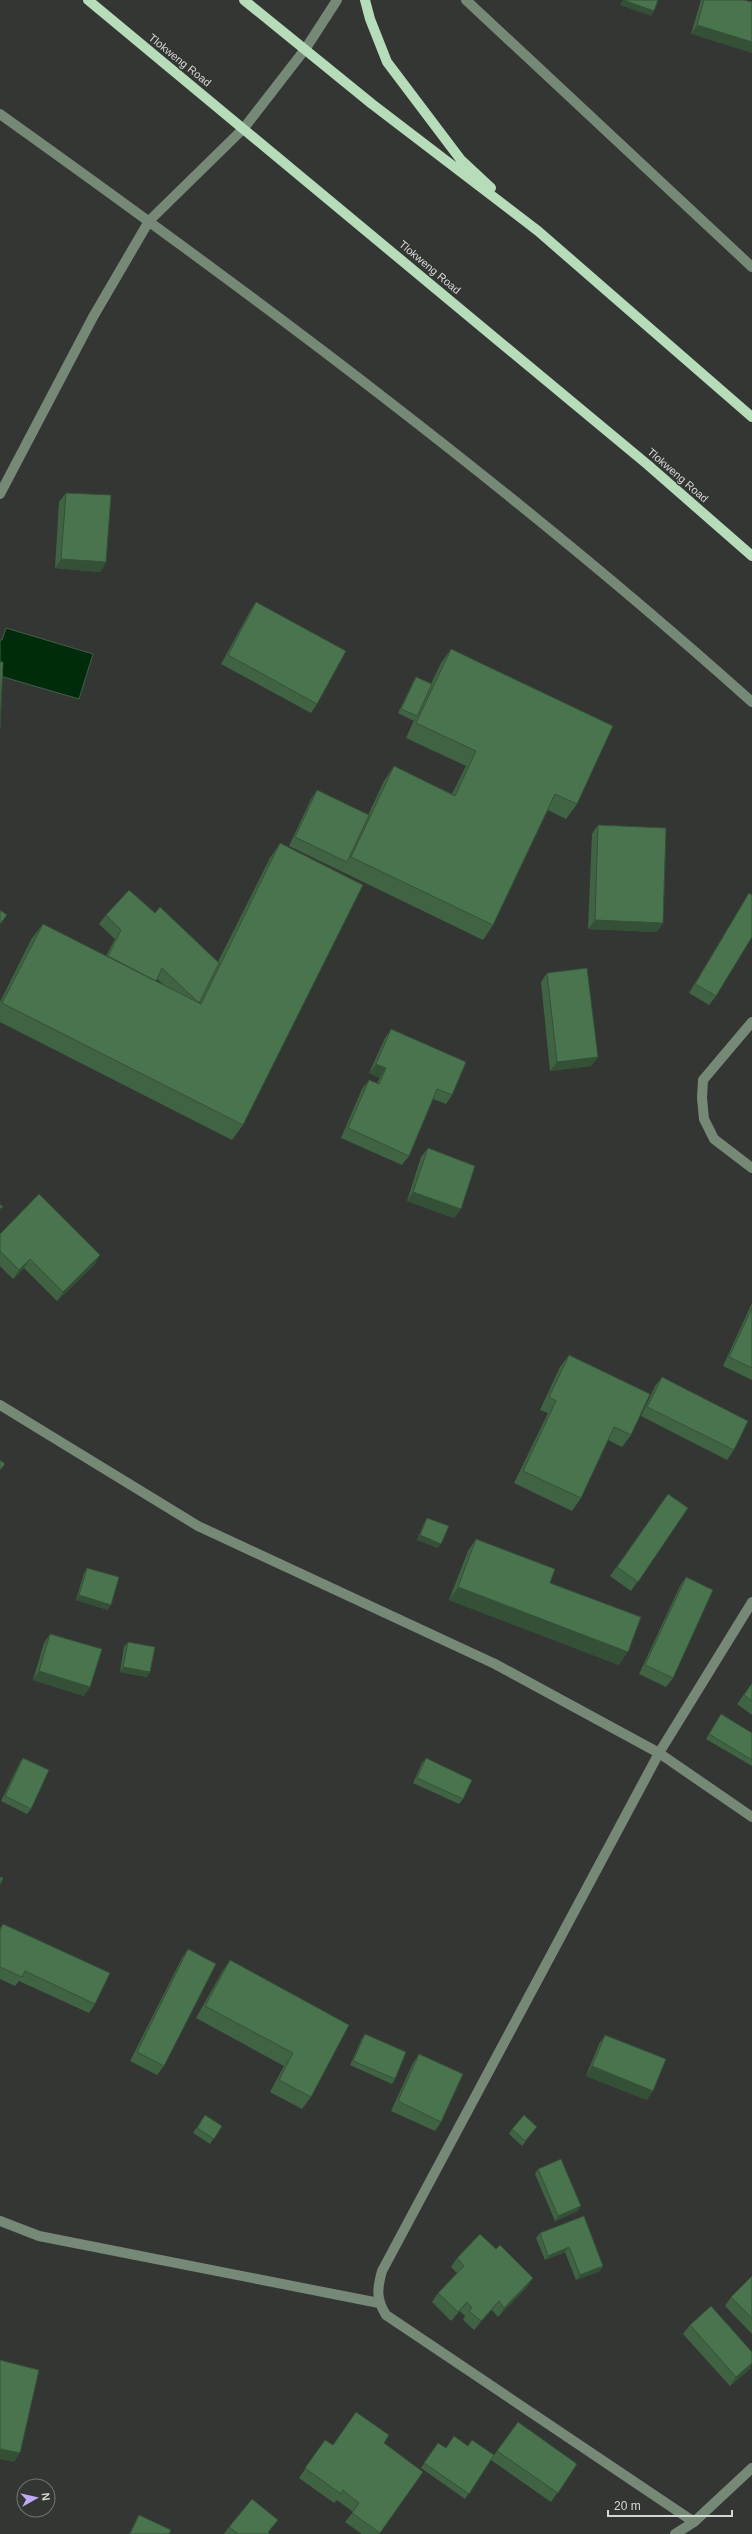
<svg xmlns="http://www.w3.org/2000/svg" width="752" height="2534" font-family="Helvetica,sans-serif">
<rect width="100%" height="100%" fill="#333633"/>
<path fill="#012c0b" stroke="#416048" d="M6 628 93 654 79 699 0 676V640H2Z"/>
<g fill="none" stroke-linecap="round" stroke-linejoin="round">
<path stroke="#768977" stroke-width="10" d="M466 0 752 267
M0 114C259 299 515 490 752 702
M0 494 93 317 149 221 244 128 306 48 337 0
M752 1022 703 1080 702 1098 704 1119 714 1139 752 1168
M0 1405 198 1526 495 1664 659 1753 752 1817
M0 2221 39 2236 379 2303
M694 2522 386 2315C376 2299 377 2289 382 2271L659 1753 752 1602
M675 2534 694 2522 752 2468"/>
<path stroke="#b6dcb9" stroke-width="10" d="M88 0 648 465 752 556
M244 0 372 104 538 231 752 417
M365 0 370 19 387 62 461 160 491 188"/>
</g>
<path fill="#406443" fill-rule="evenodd" d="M701 0H744L691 34Z
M66 493 106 562 100 572 55 568 59 502Z
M256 602 317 704 311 713 221 664 250 611Z
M451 649 577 804 566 819 548 810 493 925 483 940 289 846 311 799 317 790 368 815 384 781 394 766 452 794 466 766 406 738 415 718 414 721 398 713 413 682 416 677 431 684 441 663Z
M598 825 663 923 657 932 588 929 592 834Z
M280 843 243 1125 232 1140 0 1022V1002L32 938 43 924 106 956 115 939 99 924 106 915 155 913 218 962 270 858ZM157 979 164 985 156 981Z
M749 893 716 996 709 1005 689 993Z
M547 973 598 1057 591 1066 550 1071 541 982Z
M391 1029 452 1095 446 1104 433 1099 409 1156 402 1165 341 1138 362 1089 369 1080 377 1083 380 1078 369 1073 385 1038Z
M428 1148 461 1209 454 1218 407 1201 421 1157Z
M0 1234 100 1255 94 1265 57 1301 24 1268 13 1279 0 1266Z
M752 1303V1380L723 1366Z
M569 1355 631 1435 622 1447 608 1440 581 1498 572 1511 514 1483 548 1413 540 1410 560 1367Z
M662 1377 734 1450 727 1460 641 1416 655 1386Z
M668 1494 688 1508 631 1591 610 1576Z
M427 1518 438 1548 417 1540 424 1523Z
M476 1539 550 1583 619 1665 449 1600 468 1551Z
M87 1568 108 1610 76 1600 84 1573Z
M686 1577 673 1678 666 1687 639 1674 680 1586Z
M50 1634 84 1696 33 1680 44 1643Z
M128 1642 150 1672 147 1677 120 1672 124 1647Z
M752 1683V1715L737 1704Z
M721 1714 752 1733V1766L706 1739Z
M23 1758 31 1809 27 1814 1 1801 20 1762Z
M426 1758 463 1799 459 1804 413 1783 422 1763Z
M3 1924 95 2004 89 2013 19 1981 15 1986 0 1979V1928Z
M188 1949 164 2066 157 2075 130 2061 182 1958Z
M230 1960 349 2025 311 2097 302 2109 270 2092 284 2066 196 2018 222 1972Z
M365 2034 395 2079 392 2084 350 2065 362 2038Z
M605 2035 647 2100 586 2076 599 2044Z
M419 2054 441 2122 435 2131 391 2111 413 2063Z
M205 2115 222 2126 210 2144 193 2133Z
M512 2129 533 2132 522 2146 509 2134Z
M538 2169 578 2211 555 2221 535 2174Z
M584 2216 603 2266 600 2271 576 2280 565 2252 545 2260 536 2238 540 2233Z
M496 2249 533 2278 527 2287 498 2317 492 2310 474 2330 463 2320 465 2316 460 2311 451 2321 432 2302 438 2293 457 2273 451 2267 457 2258Z
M752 2276V2334L725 2306 731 2297Z
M690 2325 751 2368 730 2386 683 2334Z
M518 2422 577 2464 551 2502 491 2460 465 2499 421 2468 438 2443 446 2448 468 2446 494 2455Z
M325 2440 333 2445 384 2443 423 2472 379 2534H362L345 2522 353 2512 337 2500 334 2503 299 2478Z
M139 2515 169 2534H129L136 2520Z
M229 2527 271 2529 268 2533 270 2534H224Z"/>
<path fill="#345137" d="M623 0 654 11 651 16 620 5Z
M697 25 752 42V53L691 34Z
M61 559 106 562 100 572 55 568Z
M595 920 663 923 657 932 588 929Z
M598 1057 591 1066 550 1071 557 1062Z
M376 1064 386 1068 380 1078 369 1073Z
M413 1192 461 1209 454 1218 407 1201Z
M100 1255 94 1265 57 1301 63 1292Z
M30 1259 24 1268 13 1279 19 1270Z
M420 1535 441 1544 438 1548 417 1540Z
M458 1587 628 1652 619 1665 449 1600Z
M79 1595 111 1605 108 1610 76 1600Z
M123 1667 150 1672 147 1677 120 1672Z
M39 1671 90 1687 84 1696 33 1680Z
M592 2066 653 2091 647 2100 586 2076Z
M581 2206 578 2211 555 2221 558 2216Z
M569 2247 565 2252 545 2260 548 2256Z
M603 2266 600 2271 576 2280 580 2275Z
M533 2278 527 2287 498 2317 504 2308Z
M499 2301 492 2310 474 2330 481 2321Z
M467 2302 460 2311 451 2321 458 2312Z
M752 2363 751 2368 730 2386 736 2377Z
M0 2449 20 2453 14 2462 0 2459Z"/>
<path fill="#4a744e" stroke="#345137" d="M623 0H658L654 11Z
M704 0H744L752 2V42L697 25Z
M66 493 111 495 106 562 61 559Z
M256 602 346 651 317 704 228 655Z
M451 649 613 726 577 804 555 794 493 925 351 857 394 766 455 796 476 751 416 723Z
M0 662H3L0 728Z
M416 677 432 684 417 716 401 709Z
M317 790 369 815 347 862 295 837Z
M598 825 666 828 663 923 595 920Z
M280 843 363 885 243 1125 2 1003 43 924 201 1004Z
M129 890 155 913 160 907 219 963 199 1003 162 968 156 981 108 956 121 930 106 915Z
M749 893 752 895V937L716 996 695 984Z
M0 910 7 915 0 924Z
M587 968 598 1057 557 1062 547 973Z
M391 1029 466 1062 452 1095 437 1089 409 1156 348 1128 369 1080 379 1084 386 1068 376 1064Z
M428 1148 475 1166 461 1209 413 1192Z
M39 1194 100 1255 63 1292 30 1259 19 1270 0 1251V1234Z
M0 1204 3 1207 0 1209Z
M752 1308V1368L729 1357Z
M569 1355 650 1394 631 1435 614 1427 581 1498 523 1471 556 1401 549 1397Z
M662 1377 748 1421 734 1450 647 1407Z
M0 1460 5 1464 0 1470Z
M668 1494 688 1508 638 1582 617 1567Z
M427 1518 449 1526 441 1544 420 1535Z
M476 1539 555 1569 550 1583 641 1617 628 1652 458 1587Z
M87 1568 119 1577 111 1605 79 1595Z
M686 1577 713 1590 673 1678 645 1665Z
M50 1634 102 1649 90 1687 39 1671Z
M128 1642 155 1647 150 1672 123 1667Z
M752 1683V1701L744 1695Z
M721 1714 752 1733V1760L709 1734Z
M23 1758 49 1770 31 1809 5 1796Z
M426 1758 472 1780 463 1799 417 1778Z
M0 1877 3 1878 0 1885Z
M3 1924 110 1973 95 2004 25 1971 22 1977 0 1967V1930Z
M188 1949 216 1964 164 2066 137 2052Z
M230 1960 349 2025 311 2097 279 2080 293 2053 205 2006Z
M365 2034 406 2052 395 2079 353 2061Z
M605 2035 666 2059 653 2091 592 2066Z
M419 2054 463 2074 441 2122 398 2101Z
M205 2115 222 2126 214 2139 197 2128Z
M524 2115 537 2127 525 2141 512 2129Z
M561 2159 581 2206 558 2216 538 2169Z
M584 2216 603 2266 580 2275 569 2247 548 2256 540 2233Z
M480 2234 496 2249 500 2245 533 2278 504 2308 499 2301 481 2321 469 2311 472 2308 467 2302 458 2312 438 2293 464 2266 457 2258Z
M752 2276V2318L731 2297Z
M711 2306 752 2352V2363L736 2377 690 2325Z
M0 2360 39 2370 20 2453 0 2449Z
M356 2412 389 2435 384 2443 423 2472 380 2533 352 2513 359 2503 343 2490 341 2494 305 2468 325 2440 333 2445Z
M518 2422 577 2464 558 2493 497 2451Z
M454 2436 468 2446 472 2440 494 2455 469 2494 424 2463 438 2443 446 2448Z
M252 2499 278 2520 268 2532 270 2534H238L229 2527Z
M139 2515 171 2530 169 2534H130Z"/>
<g text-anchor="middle" stroke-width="3" stroke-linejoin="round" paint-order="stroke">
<g font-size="11" fill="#d6d8d6" stroke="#333633">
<text transform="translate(180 60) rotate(39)" y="4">Tlokweng Road</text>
<text transform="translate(430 267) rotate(40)" y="4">Tlokweng Road</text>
<text transform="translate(678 475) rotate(41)" y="4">Tlokweng Road</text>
</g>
</g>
<g transform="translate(36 2498) rotate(82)"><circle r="19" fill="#333633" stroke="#747774"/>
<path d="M0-3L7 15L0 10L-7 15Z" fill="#bfa9f4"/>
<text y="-6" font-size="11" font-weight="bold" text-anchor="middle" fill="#d6d8d6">N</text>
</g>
<path d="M608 2510v6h124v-6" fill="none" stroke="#d6d8d6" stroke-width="2"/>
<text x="614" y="2510" font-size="12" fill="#d6d8d6" stroke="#333633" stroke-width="3" paint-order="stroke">20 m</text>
</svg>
